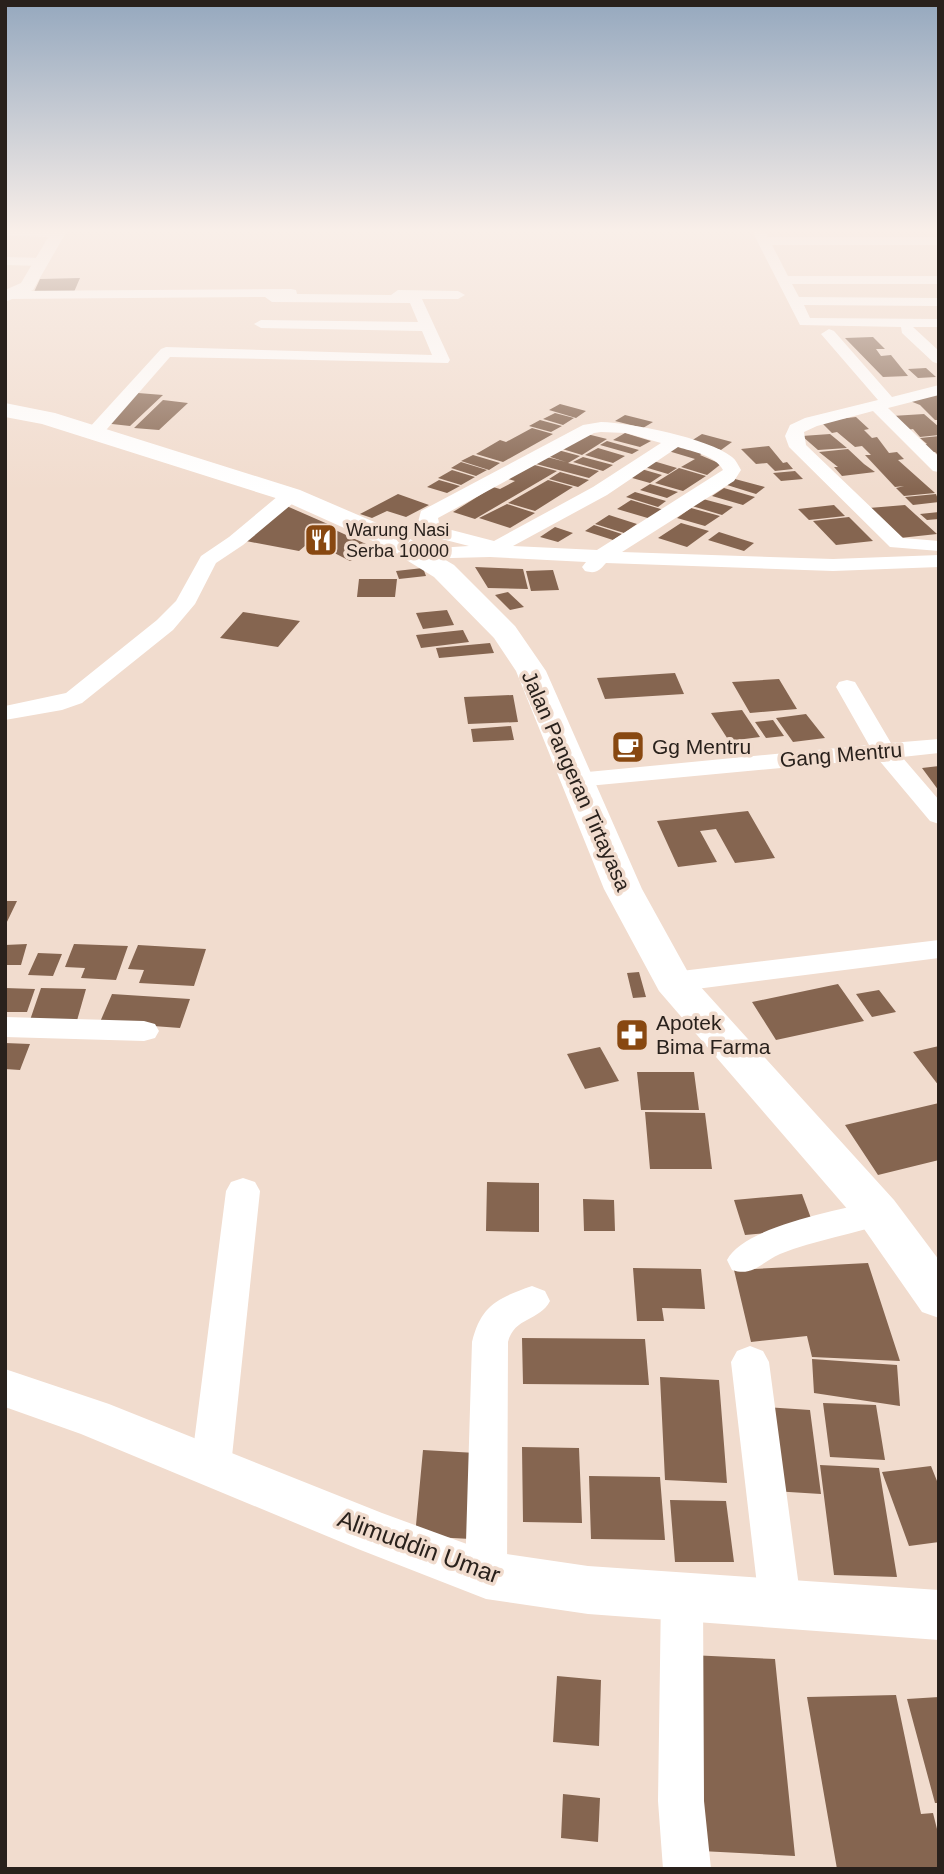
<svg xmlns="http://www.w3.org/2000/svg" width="944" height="1874" font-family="Arial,sans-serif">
<rect width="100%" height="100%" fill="#f1dcce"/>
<path fill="#856550" d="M80 278 74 292H34L40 279Z
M873 337 885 349H876L881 356 891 355 908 376 883 377 845 338Z
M926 368 936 377 918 378 908 369Z
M138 393 163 395 130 426 103 423Z
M939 393V420H935L920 405 910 401Z
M163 400 188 403 159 430 134 428Z
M560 404 586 411 576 418 549 410Z
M555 413 574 418 563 425 543 419Z
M924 414 939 427V435L920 437 913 429 907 430 892 416Z
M625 415 653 422 643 428 615 421Z
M856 417 869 429 864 430 872 438 877 437 889 453 897 452 904 459 898 460 935 493 904 496 896 488 904 486 895 487 865 455H871L862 446 855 447 837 432 832 433 820 421Z
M540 420 562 426 551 432 529 426Z
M532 428 553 434 503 462 476 454 500 440 506 442Z
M625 433 651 441 640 447 613 440Z
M587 434 607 439 582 455 559 448Z
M702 434 732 442 721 450 691 441Z
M830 434 847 448 818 450 802 436Z
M939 436V456L935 452H929L921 445 927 444 920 438Z
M607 441 639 450 632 454 600 445Z
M675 444 704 452 700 455 721 464 707 475 681 467 695 459 665 450Z
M769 446 783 463 787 462 793 469 775 471 767 463 756 464 741 449Z
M598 448 625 456 613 463 585 455Z
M848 449 864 464 875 472 842 476 834 467H838L819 452Z
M558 450 580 456 568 463 599 471 589 478 536 464 547 457 566 462 547 456Z
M473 455 500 463 489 470 461 461Z
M583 457 613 465 603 471 573 462Z
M650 460 677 468 668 474 641 466Z
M461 462 487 470 476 476 451 468Z
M531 464 557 471 475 519 453 512 493 487 500 489 515 481 508 479Z
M638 468 662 475 650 483 625 476Z
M679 468 706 476 683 491 655 483Z
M452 470 475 477 461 485 438 478Z
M795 471 803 479 781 481 773 473Z
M560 472 589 480 578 487 549 479Z
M735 479 765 487 756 494 727 485Z
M439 480 460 486 447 493 427 487Z
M548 480 573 487 535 511 508 503Z
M650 484 678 492 667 498 640 490Z
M724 488 755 497 743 505 712 496Z
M635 492 666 501 658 507 626 497Z
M398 494 429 505 406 517 387 511 372 518 360 514Z
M936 494 939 502 913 505 905 497Z
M703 499 733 507 722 515 692 506Z
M631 500 664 510 651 519 617 509Z
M282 504 330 525 299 551 246 541Z
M507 504 535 513 510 528 479 518Z
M834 505 845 516 809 520 798 509Z
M905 505 916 515 937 534 900 538 869 508Z
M691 508 720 516 705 526 677 518Z
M939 512V519L927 520 920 514Z
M609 515 637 524 624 533 595 524Z
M849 517 873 541 836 545 813 521Z
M681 523 709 531 687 547 658 538Z
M594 525 622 534 613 540 585 531Z
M555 527 573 533 558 542 540 537Z
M333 529 377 549 350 561 313 542Z
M719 532 754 543 744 551 708 540Z
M475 567 523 569 528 589 488 588Z
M423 568 426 576 399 579 396 571Z
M553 570 559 590 531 591 526 571Z
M359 579H397L395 597H357Z
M508 592 524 607 510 610 495 595Z
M447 610 454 625 423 629 416 613Z
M243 612 300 621 278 647 220 638Z
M463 630 469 642 421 648 416 635Z
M490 643 494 653 439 658 436 648Z
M675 673 684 694 605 699 597 678Z
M779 679 797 709 750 713 732 682Z
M513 695 518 722 468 724 464 697Z
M742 710 760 737 729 741 711 713Z
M806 714 825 738 793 742 776 718Z
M773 720 784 736 766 738 755 722Z
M511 726 514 740 473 742 471 729Z
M939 766V791L922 768Z
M748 811 775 858 735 863 716 829 700 831 717 862 678 867 657 821Z
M5 901H17L5 926Z
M27 944 21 965H5V945Z
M74 944 128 946 116 980 81 978 85 968 65 967Z
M138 945 206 949 194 986 139 983 144 970 128 969Z
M38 953 62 954 53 976 28 975Z
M639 972 646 997 633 998 627 973Z
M838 984 864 1021 776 1040 752 1002Z
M5 988 35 989 27 1012H5Z
M41 988 86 989 76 1024 29 1023Z
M879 990 896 1012 872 1017 856 994Z
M112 994 190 999 180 1028 100 1022Z
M5 1043 30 1044 20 1070 5 1069Z
M939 1046V1086L913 1052Z
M600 1047 619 1081 585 1089 567 1054Z
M637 1072H694L699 1110H641Z
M939 1103V1160L878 1175 845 1125Z
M645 1112 705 1113 712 1169H650Z
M487 1182 539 1183V1232L486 1231Z
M802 1194 815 1229 745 1235 734 1200Z
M583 1199 614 1200 615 1231H584Z
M868 1263 900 1361 812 1357 807 1336 751 1342 734 1270Z
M633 1268 701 1269 705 1309 662 1308 664 1321H637Z
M522 1338 645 1339 649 1385 523 1384Z
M812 1359 897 1365 900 1406 814 1393Z
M660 1377 719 1380 727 1483 665 1480Z
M823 1403 876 1405 885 1460 830 1457Z
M765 1407 810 1410 821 1494 773 1491Z
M522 1447 579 1448 582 1523 523 1522Z
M423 1450 476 1453 471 1539 415 1536Z
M820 1465 879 1468 897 1577 834 1575Z
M931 1466 939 1486V1542L909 1546 882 1472Z
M589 1476 660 1477 665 1540 591 1539Z
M670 1500 726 1501 734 1562H675Z
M690 1655 775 1659 795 1856 701 1851Z
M557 1676 601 1680 599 1746 553 1742Z
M896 1695 921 1814 933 1813 939 1837V1869H837L807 1697Z
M939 1697V1803H935L907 1699Z
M563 1794 600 1798 598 1842 561 1838Z"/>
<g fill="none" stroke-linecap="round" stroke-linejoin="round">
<path fill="#fff" fill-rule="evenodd" d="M5 229H58L64 233 58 237 5 236Z
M751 229H763L768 237H939V245H772L788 276H939V284H792L799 297 939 298V306L804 305 810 318 939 319V327H913L939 351V364L933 362 902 333 901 327 800 325Z
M5 257 42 258 49 262 42 266 5 265Z
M291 289 296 290 297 294 391 295 398 290 458 291 465 295 458 299H422L450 360 448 363 170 357 100 437 94 438 85 433 88 429 161 349 166 347 432 355 422 331 261 328 254 324 261 320 418 322 410 303 272 302 265 297 5 299V291Z
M829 329 834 331 892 397 939 385V395L888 408 939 457V472L933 471 873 411 817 426 804 432 806 445 903 538 939 541V551L890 547 789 447 785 436 790 425 805 418 878 400 821 334Z
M601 422C632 423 708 438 732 457 736 460 738 465 741 470L734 481 622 552 833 559 939 555V567L833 571 606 563C599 571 596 574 585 571L582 567 586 562 490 557 413 559 410 555 413 551 420 549 469 546 426 535 418 522 421 511 583 425ZM601 432 626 433 661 443 593 487 494 541 440 527 438 518 594 433ZM678 447C693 452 715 455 723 470L597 550 513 546 607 495Z
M291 489 298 491 300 495 298 499 243 545 216 563 195 604 173 630 82 703 62 710 5 720V706L66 693 157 620 176 601 201 556 229 537 284 491Z
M847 680 855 682 891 743 939 739V753L902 757 939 800V824L930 821 878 759 577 787 568 785 565 780 568 775 577 773 869 745 836 687 839 682Z
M939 940V958L673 992 663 989 659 982 663 975 673 972Z
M5 1017 144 1021 155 1024 159 1031 155 1038 144 1041 5 1037Z
M243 1178 255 1182 260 1191 231 1466 225 1479 211 1484 197 1479 191 1466 226 1191 231 1182Z
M878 1200 890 1204 895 1213 890 1222C854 1234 815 1240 780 1254 761 1262 754 1277 732 1270L727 1260C744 1226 841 1210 878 1200Z
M532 1286 545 1291 550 1301C540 1321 514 1317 508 1342L507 1575 501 1589 486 1595 471 1589 465 1575 472 1342C481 1305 498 1298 532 1286Z
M750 1346 763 1351 769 1362 801 1602 795 1616 780 1622 765 1616 759 1602 731 1362 737 1351Z
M682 1575 697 1581 703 1595 704 1801 711 1869H663L658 1801 661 1595 667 1581Z"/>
<path fill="#fff" fill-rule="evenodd" d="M53 229H68L33 290 5 302V290L21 283Z
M5 1369 109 1404 382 1513 486 1551 588 1566 939 1590V1640L588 1614 486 1599 358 1549 81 1434 5 1407Z"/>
<path fill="#fff" fill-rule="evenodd" d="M5 403 55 413 300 490 400 533 454 565 515 626 546 671 642 889 689 974 894 1200 939 1260V1318L922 1312 862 1226 659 991 604 889 516 671 494 638 434 577 382 545 282 500 42 424 5 417Z"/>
</g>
<linearGradient id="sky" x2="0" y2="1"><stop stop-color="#95a8be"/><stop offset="0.47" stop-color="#f9efe9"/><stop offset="1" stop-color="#f9efe9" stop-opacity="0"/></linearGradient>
<rect width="944" height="491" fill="url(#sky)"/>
<defs>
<symbol id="restaurant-square" viewBox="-11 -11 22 22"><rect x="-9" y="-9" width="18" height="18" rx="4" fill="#884811" stroke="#f1dcce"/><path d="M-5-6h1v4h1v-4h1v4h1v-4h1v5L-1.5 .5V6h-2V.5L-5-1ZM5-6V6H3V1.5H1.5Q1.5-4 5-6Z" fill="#fff"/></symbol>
<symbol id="cafe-square" viewBox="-11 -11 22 22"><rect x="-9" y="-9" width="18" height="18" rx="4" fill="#884811" stroke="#f1dcce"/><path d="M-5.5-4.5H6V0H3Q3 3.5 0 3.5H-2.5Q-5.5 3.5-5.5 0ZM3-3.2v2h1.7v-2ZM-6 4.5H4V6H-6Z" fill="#fff"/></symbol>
<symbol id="pharmacy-square" viewBox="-11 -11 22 22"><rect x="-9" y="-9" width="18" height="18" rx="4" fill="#884811" stroke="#f1dcce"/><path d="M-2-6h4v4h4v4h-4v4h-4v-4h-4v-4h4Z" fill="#fff"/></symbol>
</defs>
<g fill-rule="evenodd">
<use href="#restaurant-square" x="302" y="521" width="38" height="38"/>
<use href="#cafe-square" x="609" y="728" width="38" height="38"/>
<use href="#pharmacy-square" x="613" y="1016" width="38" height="38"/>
</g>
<g text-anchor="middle" stroke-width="7" stroke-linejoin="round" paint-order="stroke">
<g font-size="18" fill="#29211c" stroke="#f1dcce" text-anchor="start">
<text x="346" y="536">Warung Nasi<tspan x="346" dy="21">Serba 10000</tspan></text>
</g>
<g font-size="21" fill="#29211c" stroke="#f1dcce" text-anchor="start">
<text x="652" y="754">Gg Mentru</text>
<text x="656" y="1030">Apotek<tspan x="656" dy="24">Bima Farma</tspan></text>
</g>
<g font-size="21" fill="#29211c" stroke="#f1dcce">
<text transform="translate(841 755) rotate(-5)" y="7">Gang Mentru</text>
<text transform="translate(576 781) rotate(66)" y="7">Jalan Pangeran Tirtayasa</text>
</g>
<g font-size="24" fill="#29211c" stroke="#f1dcce">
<text transform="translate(419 1547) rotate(20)" y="8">Alimuddin Umar</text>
</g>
</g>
<rect width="944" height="1874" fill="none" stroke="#29211c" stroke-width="14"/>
</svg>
